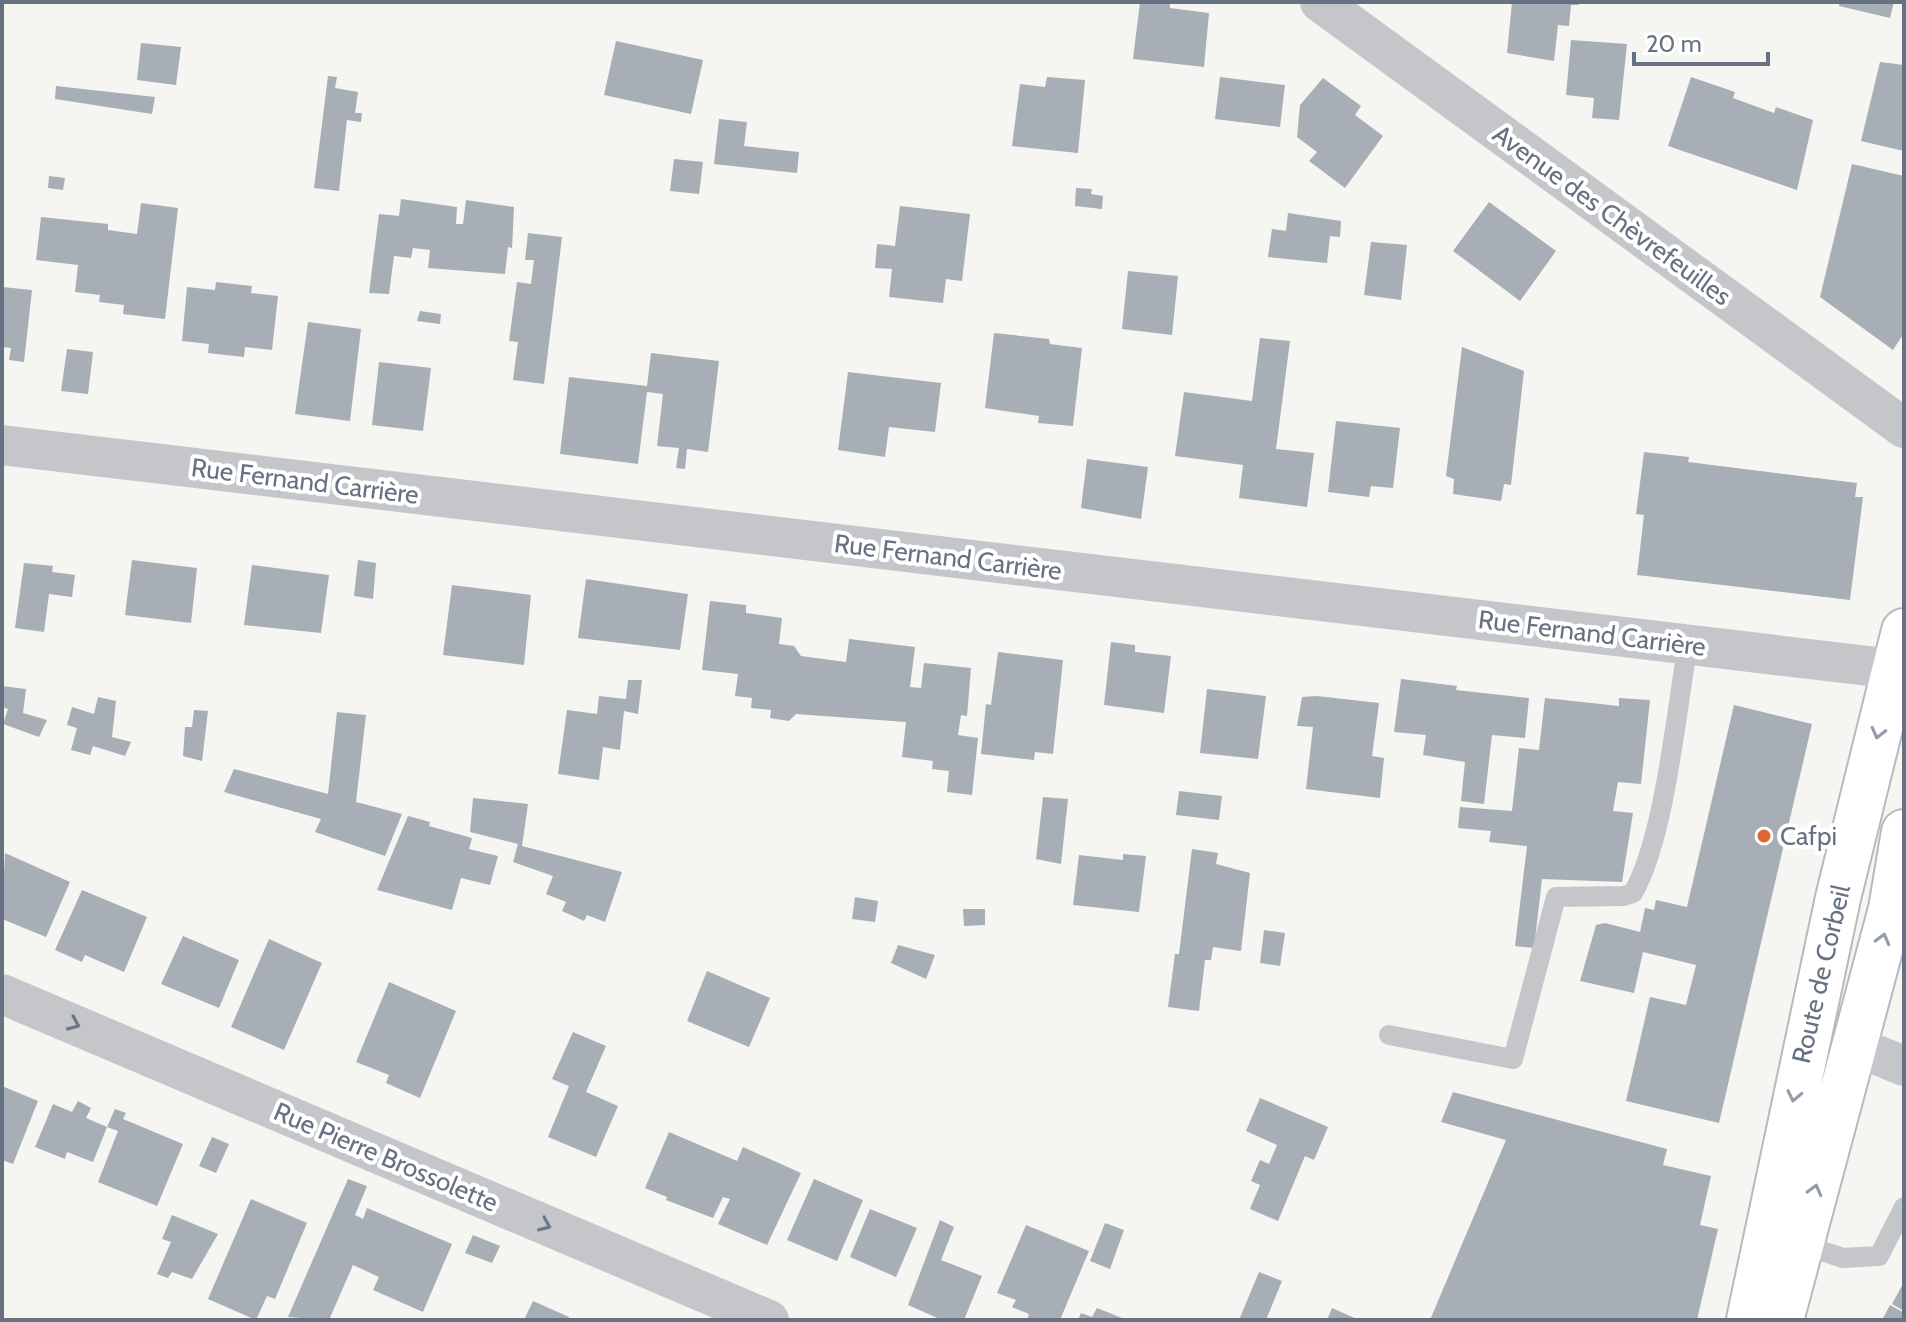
<svg xmlns="http://www.w3.org/2000/svg" width="1906" height="1322" font-family="Cabin,sans-serif">
<rect width="100%" height="100%" fill="#f5f5f2"/>
<path fill="#a8aeb5" d="M1140 2 1170 3V8L1209 13 1204 67 1133 59Z
M1512 2H1579V5H1571L1569 26 1558 25 1554 61 1507 53Z
M1840 2H1894L1890 18 1839 6Z
M1571 40 1627 44 1619 120 1592 118 1594 98 1566 95Z
M616 41 703 60 691 114 604 95Z
M141 43 181 47 176 85 137 80Z
M1880 62 1904 65V151L1861 141Z
M328 76 337 77 335 88 358 92 355 113H362L361 122 347 120 339 191 314 188Z
M1047 77 1085 80 1078 153 1012 146 1020 84 1045 87Z
M1220 77 1285 85 1280 127 1215 119Z
M1691 77 1735 92 1733 98 1774 113 1776 107 1813 120 1797 190 1668 146Z
M1323 78 1361 106 1355 115 1383 136 1345 188 1309 161 1317 152 1297 137 1300 105Z
M56 86 155 97 152 114 55 99Z
M719 119 747 122 744 146 799 152 797 173 714 164Z
M674 159 703 162 699 194 670 191Z
M1852 164 1904 176V333L1893 350 1820 297Z
M49 176 65 178 63 190 48 188Z
M1076 188 1092 189 1091 194 1103 196 1102 209 1075 206Z
M401 199 457 207 456 224H463L466 200 514 207 512 248 508 247 505 274 428 268 430 250 413 248 411 258 394 256 389 294 369 293 379 214 399 216Z
M1489 202 1556 251 1520 301 1453 251Z
M141 203 178 208 165 319 123 314 124 305 99 302 100 295 75 292 78 265 36 260 41 217 108 224V230L137 234Z
M900 206 970 214 962 281 946 279 943 303 889 297 892 269 875 268 877 244 895 246Z
M1288 213 1341 221 1340 237 1330 236 1327 263 1268 257 1272 229 1286 231Z
M528 233 562 237 544 384 513 380 518 342 509 341 517 282 531 284 534 260H525Z
M1371 242 1407 245 1401 300 1364 295Z
M1128 271 1178 276 1172 335 1122 329Z
M216 282 252 286 251 293 278 296 272 350 245 347 244 357 208 353 209 344 182 341 187 287 215 290Z
M2 287 32 290 24 362 9 360 11 348 2 347Z
M420 311 441 314 440 324 417 321Z
M308 322 361 329 350 421 295 414Z
M994 333 1049 339 1050 344 1082 348 1073 426 1038 423 1039 416 985 408Z
M1260 338 1290 341 1276 449 1314 453 1307 507 1239 498 1243 465 1175 456 1184 392 1252 401Z
M1462 347 1524 371 1511 485 1504 484 1501 501 1453 494 1454 479 1446 476Z
M67 349 93 352 88 394 61 391Z
M651 353 719 361 708 452 687 449 685 469 676 468 679 448 657 446 663 394 647 392 638 464 560 454 569 377 647 386Z
M379 362 431 368 423 431 372 425Z
M848 372 941 383 935 432 889 427 885 457 838 450Z
M1336 421 1400 428 1393 488 1371 486 1369 497 1328 492Z
M1644 452 1689 457 1688 462 1857 483 1855 497H1863L1850 600 1637 575 1644 515 1636 514Z
M1087 459 1148 467 1141 519 1081 508Z
M132 560 197 568 191 623 125 615Z
M358 560 376 563 373 599 354 596Z
M24 563 53 566 52 572 75 575 72 597 49 594 44 632 15 628Z
M252 565 329 575 321 633 244 625Z
M586 579 688 594 680 650 578 638Z
M452 585 531 595 524 665 443 655Z
M710 601 746 605V613L782 618 779 644 794 646 801 656 846 662 849 639 915 647 910 687 921 688 924 663 971 668 967 716 961 715 958 735 978 738 972 795 947 792 949 771 932 769 933 761 902 757 906 722 796 714 789 721 770 718 771 710 751 708 752 698 735 696 738 674 702 670Z
M1111 642 1135 645V652L1171 656 1164 713 1104 705Z
M998 652 1063 660 1053 754 1035 752 1034 760 981 754 986 704 991 705Z
M1401 679 1457 686 1456 690 1529 698 1525 738 1492 735 1484 804 1461 801 1465 762 1423 755 1426 735 1394 732Z
M628 680H642L638 714 624 711 620 750 603 747 599 780 558 774 567 710 597 714 599 696 626 699Z
M2 686 26 689 23 713 47 720 39 737 3 724 8 709 2 707Z
M1207 689 1266 696 1258 759 1200 753Z
M1317 696 1379 703 1372 756 1384 758 1380 798 1306 789 1313 727 1297 726 1302 697Z
M98 697 116 701 112 737 131 742 125 756 93 746 90 755 71 750 77 728 67 725 72 707 94 714Z
M1545 698 1619 706V698L1650 700 1641 784 1618 782 1613 811 1633 813 1622 882 1542 879 1534 948 1515 946 1527 846 1489 842 1491 831 1458 828 1460 807 1512 811 1519 748 1539 750Z
M1734 705 1812 724 1719 1123 1626 1101 1650 997 1686 1005 1696 965 1643 952 1634 993 1580 981 1596 925 1605 923 1640 932 1645 908 1654 910 1656 900 1687 907Z
M194 710 208 711 202 761 183 756 185 727H192Z
M337 712 366 715 356 802 402 814 385 856 315 832 321 819 224 792 234 769 328 794Z
M1179 791 1222 796 1219 820 1176 815Z
M1043 797 1068 799 1061 864 1036 859Z
M473 798 528 804 522 846 622 872 605 922 587 915 584 921 562 911 566 902 546 894 553 876 513 862 518 844 470 832Z
M408 816 430 822 429 826 472 838 469 849 498 856 490 885 461 878 452 910 377 890Z
M1192 849 1218 853 1216 864 1250 873 1241 951 1213 947 1211 960H1205L1199 1011 1168 1007 1175 954H1179Z
M5 853 70 882 46 937 2 919Z
M1123 854 1146 856 1139 912 1073 905 1079 855 1123 860Z
M82 890 147 917 124 972 85 955 82 962 55 950Z
M855 897 878 901 875 922 852 919Z
M963 909H985V925L964 926Z
M1264 930 1285 933 1280 966 1260 963Z
M183 936 239 960 219 1008 161 984Z
M269 939 322 963 284 1050 231 1027Z
M898 945 935 955 926 979 891 963Z
M707 971 770 998 749 1047 687 1021Z
M389 982 456 1011 420 1098 386 1083 389 1075 356 1062Z
M573 1032 606 1046 586 1092 618 1106 596 1157 548 1137 569 1086 552 1079Z
M2 1086 38 1101 13 1164 2 1160Z
M1453 1092 1667 1149 1663 1165 1711 1176 1700 1225 1718 1229 1697 1320H1430L1506 1140 1441 1122Z
M1260 1098 1328 1127 1314 1160 1305 1156 1278 1221 1250 1209 1260 1185 1251 1181 1260 1160 1269 1164 1277 1145 1246 1131Z
M78 1101 91 1108 86 1118 107 1127 93 1162 67 1152 65 1159 35 1147 53 1104 72 1112Z
M115 1109 126 1113 123 1119 183 1144 157 1206 98 1182 118 1131 107 1127Z
M669 1132 737 1161 743 1147 801 1173 767 1245 718 1224 730 1199 723 1197 713 1218 666 1200 667 1197 645 1188Z
M212 1137 229 1144 216 1173 199 1166Z
M348 1179 367 1186 355 1215 363 1219 367 1208 452 1244 423 1312 373 1290 379 1277 353 1265 329 1320 288 1317Z
M814 1179 863 1200 837 1261 787 1240Z
M251 1199 307 1223 275 1299 267 1296 256 1320 208 1299Z
M870 1209 917 1228 896 1277 850 1257Z
M172 1215 218 1234 192 1279 172 1272 168 1278 157 1274 171 1242 162 1239Z
M940 1220 954 1227 941 1260 982 1276 964 1320H942L908 1305Z
M1105 1223 1124 1230 1110 1269 1090 1261Z
M1026 1225 1089 1251 1060 1320H1027L1029 1314 1012 1307 1016 1300 997 1293Z
M473 1235 500 1246 492 1263 465 1253Z
M1259 1272 1282 1281 1266 1320H1239Z
M1904 1282V1311L1892 1304Z
M533 1301 569 1317 568 1320H524Z
M1890 1305 1904 1313V1320H1882Z
M1097 1308 1127 1320H1078L1081 1313 1092 1317Z
M1332 1308 1359 1320H1327Z"/>
<g fill="none" stroke-linecap="round" stroke-linejoin="round">
<defs>
<path id="secondary" d="M1749 1320 1838 898 1904 631
M1781 1320 1891 909 1904 832"/>
</defs>
<use href="#secondary" stroke="#b6b9be" stroke-width="48"/>
<path stroke="#c4c6ca" stroke-width="20" d="M1389 1035 1513 1059 1556 897 1624 896 1633 893C1665 837 1676 712 1688 644
M1801 1244 1843 1258 1879 1256 1904 1207"/>
<path stroke="#c4c6ca" stroke-width="40" d="M1320 2 1904 428
M2 445 1894 669
M2 994 769 1320
M1855 1046 1904 1066"/>
<use href="#secondary" stroke="#fff" stroke-width="44"/>
</g>
<defs><path id="oneway-chevron" d="M-2-3.5L2.5 0L-2 3.5" fill="none" stroke-width="1.6" stroke-linecap="round" stroke-linejoin="round" transform="scale(2)"/></defs>
<g stroke="#949ca8">
<use href="#oneway-chevron" transform="translate(1878 733) rotate(104)"/>
<use href="#oneway-chevron" transform="translate(1883 939) rotate(-75)"/>
<use href="#oneway-chevron" transform="translate(1794 1096) rotate(102)"/>
<use href="#oneway-chevron" transform="translate(1815 1190) rotate(-75)"/>
</g>
<g stroke="#6b7686">
<use href="#oneway-chevron" transform="translate(74 1024) rotate(23)"/>
<use href="#oneway-chevron" transform="translate(545 1225) rotate(23)"/>
</g>
<circle fill="#db692d" stroke="#fff" stroke-width="3" cx="1764" cy="836" r="8"/>
<g text-anchor="middle" stroke-width="8" stroke-linejoin="round" paint-order="stroke">
<g font-size="26" fill="#667282" stroke="#fff">
<text transform="translate(1612 215) rotate(36)" y="9">Avenue des Chèvrefeuilles</text>
<text transform="translate(305 481) rotate(7)" y="9">Rue Fernand Carrière</text>
<text transform="translate(948 557) rotate(7)" y="9">Rue Fernand Carrière</text>
<text transform="translate(1592 633) rotate(7)" y="9">Rue Fernand Carrière</text>
<text transform="translate(1821 974) rotate(-77)" y="9">Route de Corbeil</text>
<text transform="translate(386 1157) rotate(23)" y="9">Rue Pierre Brossolette</text>
</g>
<g font-size="26" fill="#667282" stroke="#fff" text-anchor="start">
<text x="1780" y="845">Cafpi</text>
</g>
</g>
<rect width="1906" height="1322" fill="none" stroke="#667282" stroke-width="8"/>
<path d="M1634 52v12h134v-12" fill="none" stroke="#667282" stroke-width="4"/>
<text x="1646" y="52" font-size="24" fill="#667282" stroke="#ffffff" stroke-width="6" paint-order="stroke">20 m</text>
</svg>
